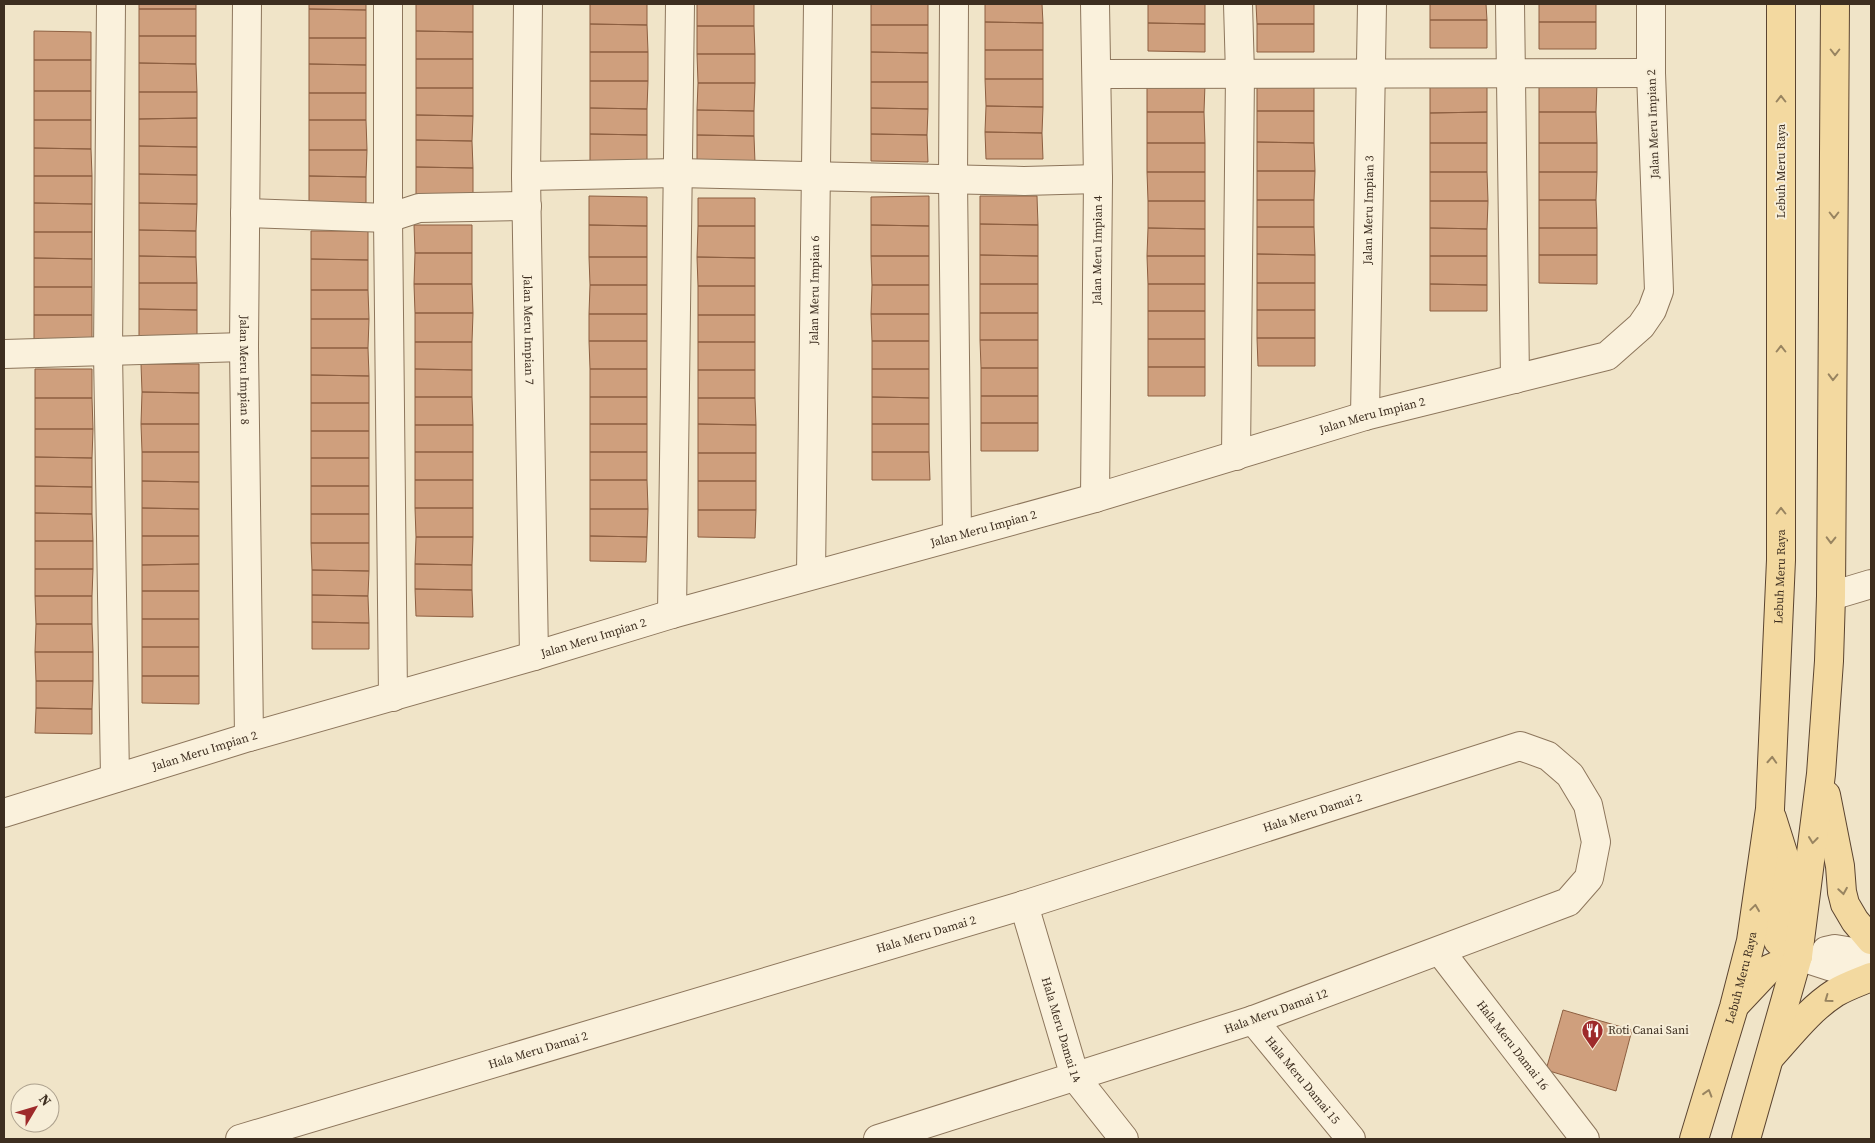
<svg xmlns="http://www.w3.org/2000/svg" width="1875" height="1143" font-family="'Source Serif 4',serif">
<rect width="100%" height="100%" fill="#f0e4c8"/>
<path fill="#cf9f7d" stroke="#8d5f41" d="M139 4H196V9H139Z
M309 4H366V10L309 9Z
M416 4H473V32L416 31Z
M590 4H647V25L590 24Z
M697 4H754V26H697Z
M871 4H928V25H871Z
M985 4H1042L1043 23 985 22Z
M1148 4H1205V24L1148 23Z
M1256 4H1314V24H1257Z
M1430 4H1486L1487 20H1430Z
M1539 4H1596V22H1539Z
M139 9H196V36H139Z
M309 9 366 10V38H309Z
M1430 20H1487V48H1430Z
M985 22 1043 23V50H985Z
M1539 22H1596V49H1539Z
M1148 23 1205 24V52L1148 51Z
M590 24 647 25 648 52H590Z
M1257 24H1314V52H1257Z
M871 25H928V53L871 52Z
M697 26H754L755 54H697Z
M34 31 91 32V60H34Z
M416 31 473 32V59H416Z
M139 36H196V64L139 63Z
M309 38H366V65L309 64Z
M985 50H1043V79H985Z
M590 52H648V81H590Z
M871 52 928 53V82H871Z
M697 54H755V83H698Z
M416 59H473V88H416Z
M34 60H91V91H34Z
M139 63 196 64 197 92H139Z
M309 64 366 65V93H309Z
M985 79H1043V107L986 106Z
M590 81H648L647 109 590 108Z
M871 82H928V109L871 108Z
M698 83H755L754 111 697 110Z
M1257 83H1314V111H1257Z
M1539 83H1597L1596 112H1539Z
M1147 84H1205L1204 112H1147Z
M1430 84H1487V112L1430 113Z
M416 88H473V116L416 115Z
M34 91H91V120H34Z
M139 92H197V118L139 119Z
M309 93H366V120H309Z
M986 106 1043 107 1042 133 985 132Z
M590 108 647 109V135L590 134Z
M871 108 928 109 927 135 871 134Z
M697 110 754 111V136L697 135Z
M1257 111H1314V143L1257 142Z
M1147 112H1204L1205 143H1147Z
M1487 112V143H1430V113Z
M1539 112H1596L1597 143H1539Z
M416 115 473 116 472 141 416 140Z
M197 118V147L139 146V119Z
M34 120H91V149L34 148Z
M309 120H366L367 150H309Z
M985 132 1042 133 1043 159H986Z
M590 134 647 135V161H590Z
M871 134 927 135 928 162 871 161Z
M697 135 754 136 755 163 697 162Z
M416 140 472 141 473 168 416 167Z
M1257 142 1314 143 1315 171H1257Z
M1147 143H1205V172H1147Z
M1430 143H1487V172H1430Z
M1539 143H1597V172H1539Z
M139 146 197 147V175L139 174Z
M34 148 91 149 92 176H34Z
M309 150H367L366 177 309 176Z
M416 167 473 168V195L416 194Z
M1257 171H1315L1314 200H1257Z
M1147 172H1205V201H1148Z
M1430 172H1487L1488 201H1430Z
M1539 172H1597L1596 200H1539Z
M139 174 197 175V204L139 203Z
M34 176H92V204L34 203Z
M309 176 366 177V203L309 202Z
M589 196 647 197V226L589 225Z
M929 196V226L871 225V197Z
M980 196H1037L1038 225 980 224Z
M698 198H755V226H698Z
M1257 200H1314V227H1257Z
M1539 200H1596L1597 228H1539Z
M1148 201H1205V229L1148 228Z
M1430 201H1488L1487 229 1430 228Z
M34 203 92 204V232H34Z
M139 203 197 204 196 231 139 230Z
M980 224 1038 225V256L980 255Z
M414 225H472V253H415Z
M589 225 647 226V257H589Z
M871 225 929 226V256H871Z
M698 226H755V258L697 257Z
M1257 227H1314L1315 255 1257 254Z
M1148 228 1205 229V256H1147Z
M1430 228 1487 229V256H1430Z
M1539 228H1597V255H1539Z
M139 230 196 231V257L139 256Z
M311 231H368V260L311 259Z
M34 232H92V259L34 258Z
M415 253H472V284H414Z
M1257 254 1315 255V283H1257Z
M980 255 1038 256V284H980Z
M1539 255H1597V284L1539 283Z
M139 256 196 257 197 283H139Z
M871 256H929V285H872Z
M1147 256H1205V284H1148Z
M1430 256H1487V285L1430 284Z
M589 257H647V285H590Z
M697 257 755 258V286H698Z
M34 258 92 259V287H34Z
M311 259 368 260V290H311Z
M139 283H197V310L139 309Z
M1257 283H1315V310H1257Z
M414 284H472L473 313H415Z
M980 284H1038V313H980Z
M1148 284H1205V311H1148Z
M1430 284 1487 285V311H1430Z
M590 285H647V314H589Z
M872 285H929V314H871Z
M698 286H755V315H698Z
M34 287H92V315H34Z
M311 290H368L369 319H311Z
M139 309 197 310V338H139Z
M1257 310H1315V338H1257Z
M1148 311H1205V339H1148Z
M415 313H473L472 342H415Z
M980 313H1038V340H980Z
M589 314H647V341H589Z
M871 314H929V341H872Z
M34 315H92V344H34Z
M698 315H755V342H698Z
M311 319H369L368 348H311Z
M1257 338H1315V366H1258Z
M1148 339H1205V367H1148Z
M980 340H1038V368H981Z
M589 341H647V369H590Z
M872 341H929V369H872Z
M415 342H472V370L415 369Z
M698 342H755V370H698Z
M311 348H368L369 376 311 375Z
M141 364H199V393L142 392Z
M1148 367H1205V396H1148Z
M981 368H1038V396H981Z
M35 369H92V398H35Z
M415 369 472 370V397H415Z
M590 369H647V397H590Z
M872 369H929V398L872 397Z
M698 370H755V398H698Z
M311 375 369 376V403H311Z
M142 392 199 393V424H141Z
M981 396H1038V423H981Z
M415 397H472L473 425H415Z
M590 397H647V424H590Z
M872 397 929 398V424H872Z
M35 398H92L93 429H35Z
M698 398H755L756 425 698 424Z
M311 403H369V431H311Z
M981 423H1038V451H981Z
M141 424H199V452H142Z
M590 424H647V452H590Z
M698 424 756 425V453H698Z
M872 424H929V452H872Z
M415 425H473V452H415Z
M35 429H93L92 458 35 457Z
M311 431H369V458H311Z
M142 452H199V482L142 481Z
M415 452H473V480H415Z
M590 452H647V480H590Z
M872 452H929L930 480H872Z
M698 453H756V481H698Z
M35 457 92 458V487L35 486Z
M311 458H369V486H311Z
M415 480H473V508H415Z
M590 480H647L648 509H590Z
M142 481 199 482V509L142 508Z
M698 481H756V510H698Z
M35 486 92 487V514L35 513Z
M311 486H369V514H311Z
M142 508 199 509V536H142Z
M415 508H473V537H416Z
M590 509H648L647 537 590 536Z
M698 510H756L755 538 698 537Z
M35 513 92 514 93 541H35Z
M311 514H369V543H311Z
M142 536H199V564L142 565Z
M590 536 647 537 646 562 590 561Z
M416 537H473L472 565 415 564Z
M35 541H93V569H35Z
M311 543H369V571L312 570Z
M199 564V591H142V565Z
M415 564 472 565V590L415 589Z
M35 569H93L92 596H35Z
M312 570 369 571 368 596 312 595Z
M415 589 472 590 473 617 416 616Z
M142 591H199V619H142Z
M312 595 368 596 369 623 312 622Z
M35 596H92V624H36Z
M142 619H199V647H142Z
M312 622 369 623V649H312Z
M36 624H92L93 652H35Z
M142 647H199V676H142Z
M35 652H93V681H36Z
M142 676H199V704L142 703Z
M36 681H93L92 709 36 708Z
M36 708 92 709V734L35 733Z
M1563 1010 1632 1030 1616 1091 1546 1070Z"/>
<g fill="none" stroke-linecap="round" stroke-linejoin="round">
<defs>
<g id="minor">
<path d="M111 4 108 352 115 778"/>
<path id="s1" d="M247 4 244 347 249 737"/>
<path d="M388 4V218L393 697"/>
<path id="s2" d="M528 4 526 176 534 656"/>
<path d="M954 4 953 179 957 535"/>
<path d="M1510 4 1515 379"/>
<path d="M1097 74 1651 73"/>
<path d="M526 176 678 173 1024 181 1098 179"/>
<path d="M245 213 388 218 419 208 527 206"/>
<path d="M4 354 244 347"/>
<path id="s3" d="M1365 416 1372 4"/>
<path d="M1236 456 1240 74 1238 4"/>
<path id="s4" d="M1095 498 1098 179 1095 4"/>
<path id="s5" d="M811 575 818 4"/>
<path d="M1831 596 1871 584"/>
<path d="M672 614 680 4"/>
<path id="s6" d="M4 813 249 737 534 656 672 614 1095 498 1365 416 1607 356 1641 326 1652 310 1659 291 1651 73V4"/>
<path id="s7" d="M1024 905 1075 1077 1124 1139"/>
<path id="s8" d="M1440 951 1585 1139"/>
<path d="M1826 951 1835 949 1871 955"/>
<path d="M1798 956 1835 968 1871 975"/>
<path id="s9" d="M1253 1020 1351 1139"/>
<path id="s10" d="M240 1139 1024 905 1520 746 1548 756 1570 775 1588 805 1596 842 1589 878 1568 902 1253 1020 878 1139"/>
</g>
<g id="major">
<path d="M1826 795 1840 866 1842 892 1845 904 1855 921 1871 940"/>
<path d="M1772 818 1784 856 1774 929 1778 941 1798 956"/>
<path d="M1737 1003 1769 969 1798 956"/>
<path d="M1771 1056C1791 1034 1810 1009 1835 993 1847 986 1859 982 1871 977"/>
<path id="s11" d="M1694 1139 1734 1007 1751 941 1770 809 1781 560V4"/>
<path d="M1746 1139 1798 956 1821 774 1829 661 1831 596 1835 4"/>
</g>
</defs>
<use href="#minor" stroke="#8d765c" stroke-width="30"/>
<use href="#major" stroke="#5b4430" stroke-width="30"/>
<use href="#minor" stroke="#faf1dc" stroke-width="28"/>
<use href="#major" stroke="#f3d9a0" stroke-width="28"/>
</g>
<defs><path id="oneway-chevron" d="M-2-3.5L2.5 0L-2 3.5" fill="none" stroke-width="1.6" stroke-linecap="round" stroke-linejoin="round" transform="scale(1.25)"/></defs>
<g stroke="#988460">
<use href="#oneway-chevron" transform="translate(1835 52) rotate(90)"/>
<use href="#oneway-chevron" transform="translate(1781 99) rotate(-90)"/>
<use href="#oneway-chevron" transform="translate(1834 215) rotate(90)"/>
<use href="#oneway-chevron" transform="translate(1781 349) rotate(-90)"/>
<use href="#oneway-chevron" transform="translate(1833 377) rotate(91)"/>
<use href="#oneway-chevron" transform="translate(1781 511) rotate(-90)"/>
<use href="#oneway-chevron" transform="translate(1831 540) rotate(91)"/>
<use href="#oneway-chevron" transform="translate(1772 760) rotate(-87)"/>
<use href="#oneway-chevron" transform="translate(1813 840) rotate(97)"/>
<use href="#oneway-chevron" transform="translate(1843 891) rotate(81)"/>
<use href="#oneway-chevron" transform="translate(1755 908) rotate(-82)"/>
<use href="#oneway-chevron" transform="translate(1828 999) rotate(144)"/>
<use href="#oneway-chevron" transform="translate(1708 1093) rotate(-73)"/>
</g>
<defs>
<symbol id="restaurant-pin" viewBox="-11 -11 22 30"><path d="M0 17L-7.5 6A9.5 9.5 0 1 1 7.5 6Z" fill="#9e2a2b" stroke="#f7eed8"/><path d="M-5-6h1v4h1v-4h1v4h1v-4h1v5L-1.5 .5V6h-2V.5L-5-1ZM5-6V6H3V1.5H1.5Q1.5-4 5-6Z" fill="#fff"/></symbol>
</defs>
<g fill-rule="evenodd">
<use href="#restaurant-pin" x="1580" y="1018" width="25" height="34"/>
</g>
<g text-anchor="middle" stroke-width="4" stroke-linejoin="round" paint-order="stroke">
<g font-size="12" fill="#3d2e20" stroke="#f7eed8">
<text transform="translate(1653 124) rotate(-92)" y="4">Jalan Meru Impian 2</text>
<text transform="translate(1781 171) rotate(-90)" y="4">Lebuh Meru Raya</text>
<text dy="4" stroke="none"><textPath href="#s3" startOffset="206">Jalan Meru Impian 3</textPath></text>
<text dy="4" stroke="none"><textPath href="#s4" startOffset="248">Jalan Meru Impian 4</textPath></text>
<text dy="4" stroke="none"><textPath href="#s5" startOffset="285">Jalan Meru Impian 6</textPath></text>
<text dy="4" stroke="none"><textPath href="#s2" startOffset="326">Jalan Meru Impian 7</textPath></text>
<text dy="4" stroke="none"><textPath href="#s1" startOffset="366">Jalan Meru Impian 8</textPath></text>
<text dy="4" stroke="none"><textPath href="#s6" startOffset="1425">Jalan Meru Impian 2</textPath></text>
<text dy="4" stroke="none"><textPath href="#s6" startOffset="1020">Jalan Meru Impian 2</textPath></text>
<text dy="4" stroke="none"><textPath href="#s11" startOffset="572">Lebuh Meru Raya</textPath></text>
<text dy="4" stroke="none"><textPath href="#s6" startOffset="615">Jalan Meru Impian 2</textPath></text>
<text dy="4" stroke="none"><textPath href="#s6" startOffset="210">Jalan Meru Impian 2</textPath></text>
<text dy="4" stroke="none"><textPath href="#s10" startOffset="1121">Hala Meru Damai 2</textPath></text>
<text dy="4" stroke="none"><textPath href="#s10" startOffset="716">Hala Meru Damai 2</textPath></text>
<text dy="4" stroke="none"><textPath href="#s11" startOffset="168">Lebuh Meru Raya</textPath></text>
<text transform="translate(1276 1011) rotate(-20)" y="4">Hala Meru Damai 12</text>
<text dy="4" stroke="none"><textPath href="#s7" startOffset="130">Hala Meru Damai 14</textPath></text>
<text dy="4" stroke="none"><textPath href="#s8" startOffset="119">Hala Meru Damai 16</textPath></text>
<text dy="4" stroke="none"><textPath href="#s10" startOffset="311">Hala Meru Damai 2</textPath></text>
<text dy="4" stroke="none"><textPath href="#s9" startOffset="78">Hala Meru Damai 15</textPath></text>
</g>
<g font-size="12" fill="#3d2e20" stroke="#f7eed8" text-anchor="start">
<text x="1608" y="1034">Roti Canai Sani</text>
</g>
</g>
<rect width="1875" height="1143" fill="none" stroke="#3d2e20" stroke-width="10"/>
<g transform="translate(35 1108) rotate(52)"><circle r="24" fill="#f7eed8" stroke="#ada18e"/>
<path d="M0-4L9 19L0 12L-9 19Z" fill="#9e2a2b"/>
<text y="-8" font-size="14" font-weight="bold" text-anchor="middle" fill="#3d2e20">N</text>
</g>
</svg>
